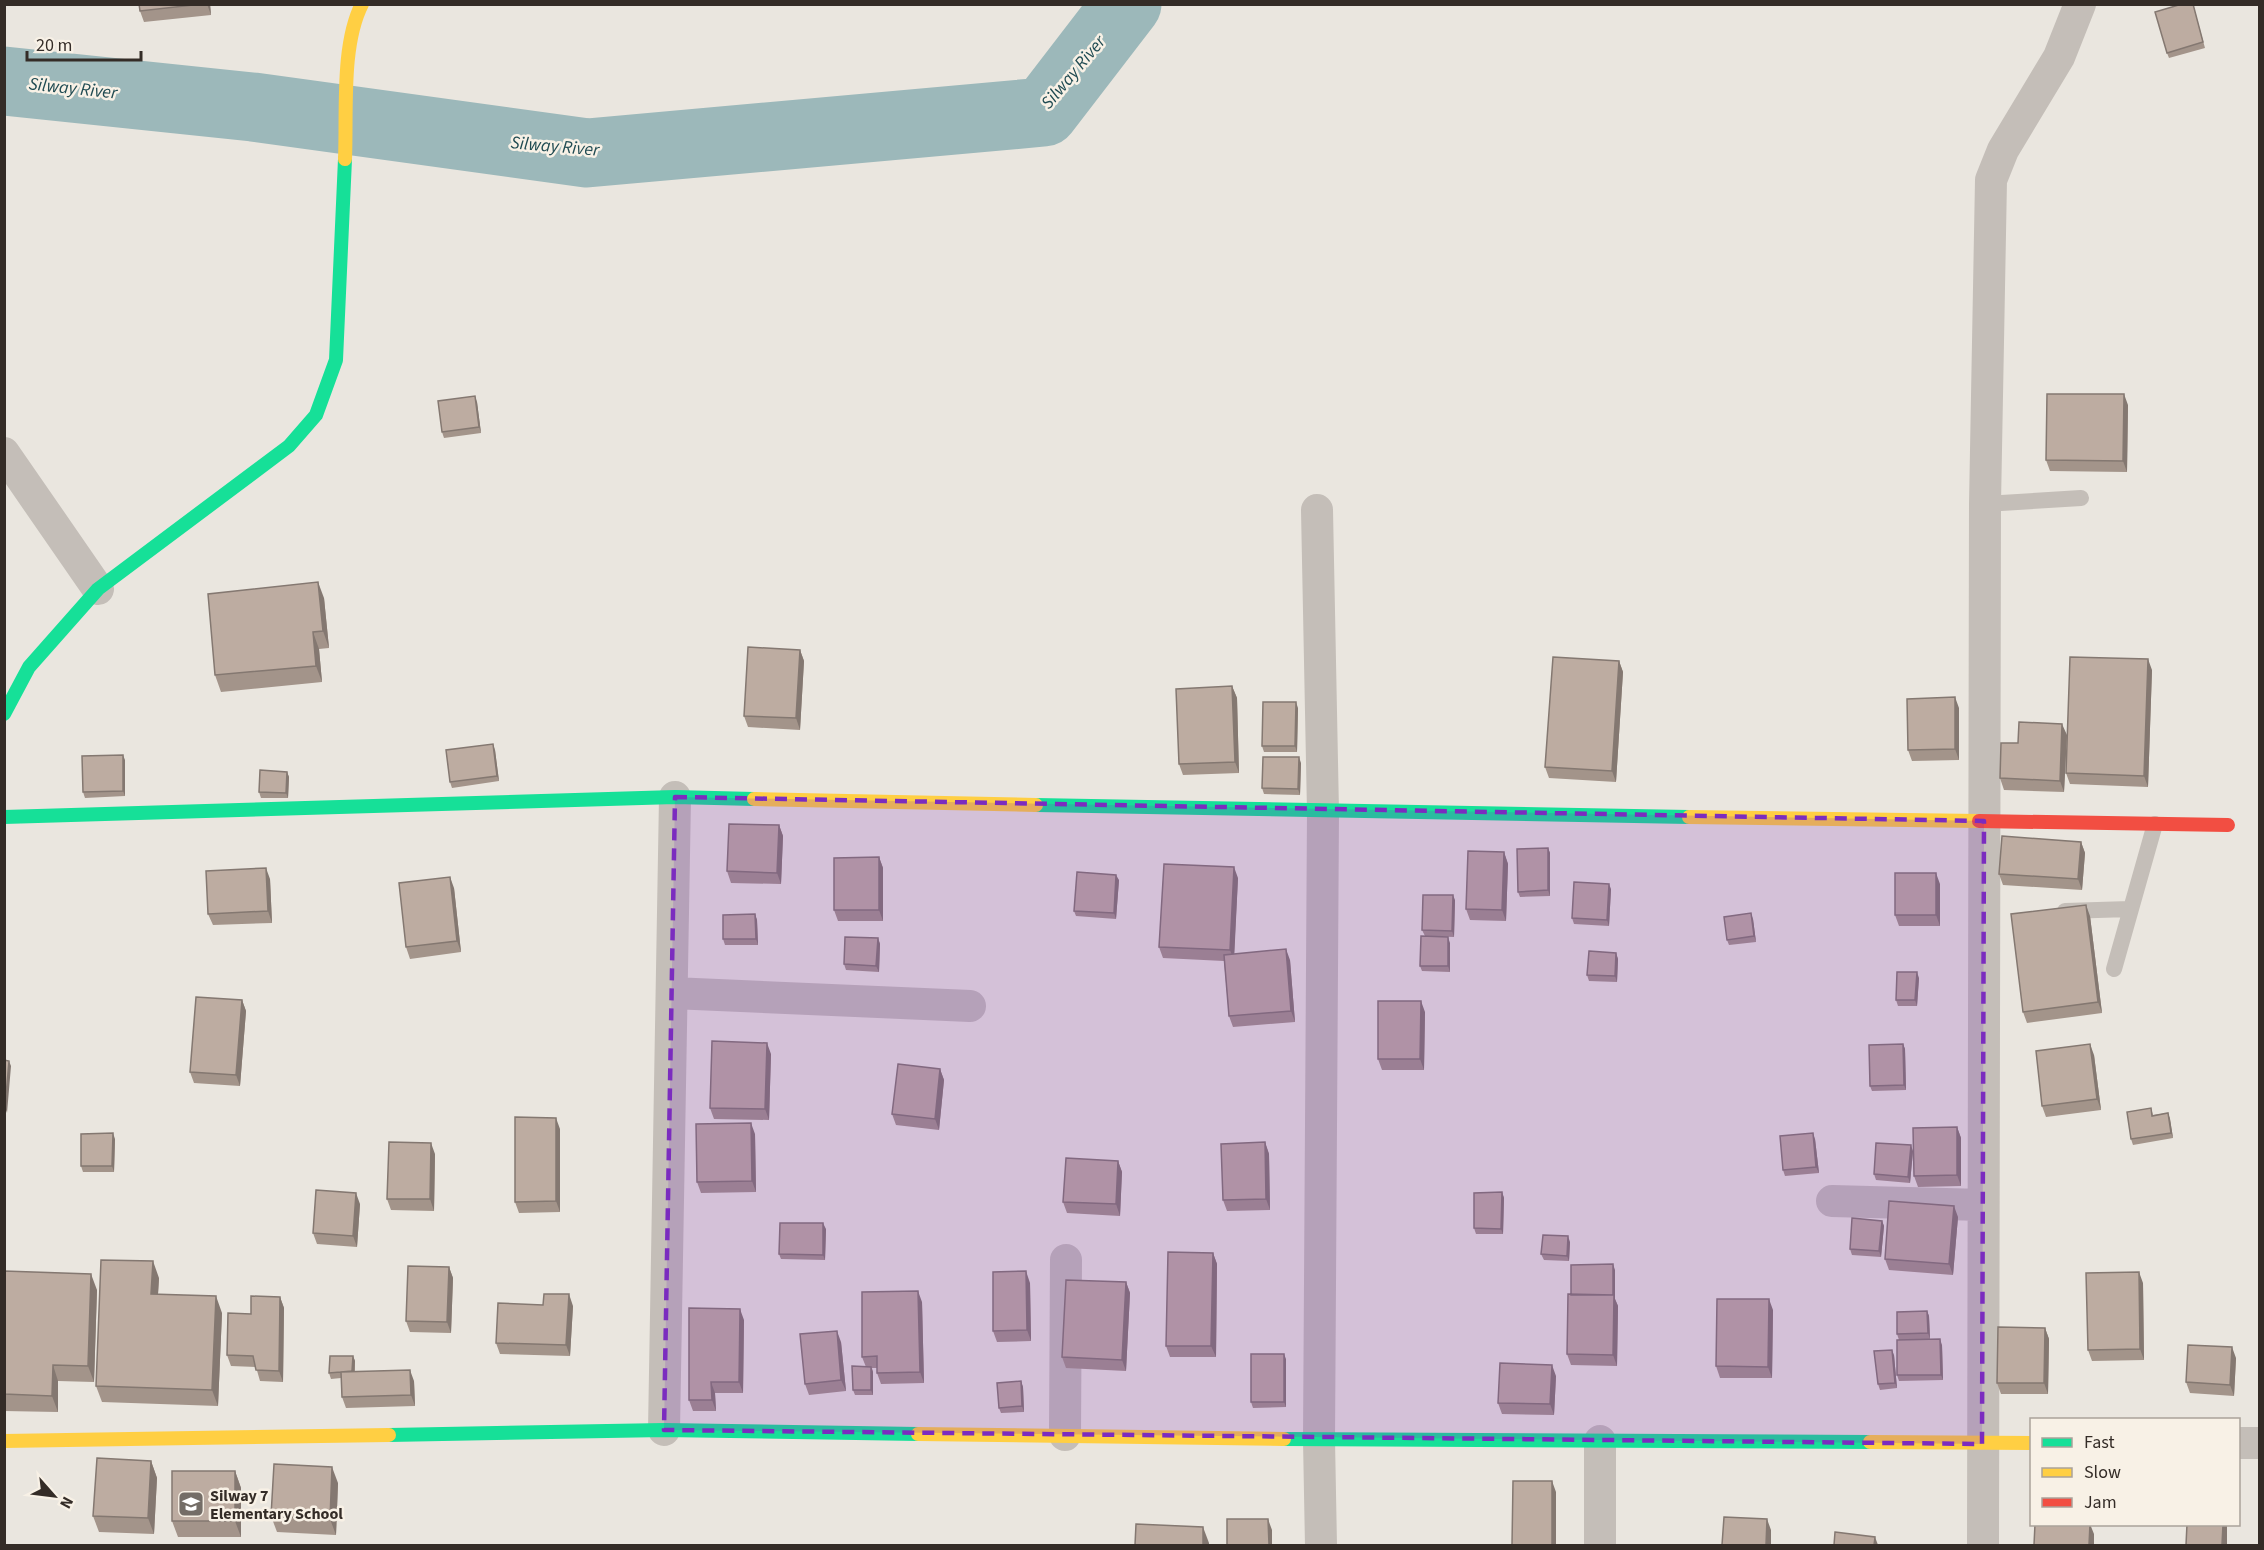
<svg xmlns="http://www.w3.org/2000/svg" width="2264" height="1550" font-family="'Source Sans 3',sans-serif">
<rect width="100%" height="100%" fill="#eae6df"/>
<g fill="none" stroke-linecap="round" stroke-linejoin="round">
<path stroke="#9cb8ba" stroke-width="69" d="M4 81 253 107 587 153 1044 112 1127 4"/>
<path stroke="#c4beb8" stroke-width="16" d="M1985 504 2081 498
M2065 911 2130 909
M2114 969 2155 824"/>
<path stroke="#c4beb8" stroke-width="32" d="M4 453 98 589
M1317 510 1323 812 1319 1440 1321 1546
M672 993 970 1006
M1832 1201 1983 1205
M664 1430 675 797
M1065 1435 1066 1260
M2238 1443H2260
M1600 1546V1441
M1983 1546 1985 504 1991 180 2003 150 2059 57 2080 4"/>
<path stroke="#16e098" stroke-width="14" d="M4 714 29 667 98 589 289 446 316 415 336 360 345 159
M1036 805 1689 817
M4 817 675 797 754 799
M389 1435 664 1430 918 1434
M1284 1439 1870 1442"/>
<path stroke="#ffcf43" stroke-width="14" d="M345 159C347 112 341 45 362 4
M754 799 1036 805
M1689 817 1979 821
M918 1434 1284 1439
M4 1441 389 1435
M1870 1442 2032 1443"/>
<path stroke="#f24e42" stroke-width="14" d="M1979 821 2228 825"/>
</g>
<path fill="#a3948a" d="M139 4H210L211 15 144 22 140 11Z
M2193 4 2205 48 2169 58 2167 53Z
M477 402 481 433 444 438 442 432Z
M2128 405 2127 472 2050 471 2046 460Z
M324 598 329 648 319 649 322 682 221 692 215 675Z
M800 650 804 661 800 730 748 727 744 716Z
M1619 661 1623 672 1616 782 1549 778 1545 767Z
M2152 670 2148 787 2070 784 2066 773Z
M1232 686 1237 698 1239 773 1183 775 1179 764Z
M1298 708 1297 752H1264L1262 746Z
M1959 708V760L1912 761 1908 750Z
M2067 735 2064 792 2004 790 2000 778Z
M495 750 499 781 452 788 450 782Z
M125 760V796L85 798 83 792Z
M1301 763 1300 795 1264 794 1262 788Z
M287 772 289 777 288 798H261L259 792Z
M779 825 783 836 781 884 731 883 727 871Z
M2081 842 2085 853 2082 890 2003 885 1999 874Z
M1548 848 1550 853V896L1520 897 1518 892Z
M1504 852 1508 864 1506 921 1470 920 1466 909Z
M879 857 883 868V921H838L834 910Z
M1238 878 1234 954 1290 960 1295 1022 1233 1027 1229 1016 1224 961 1163 958 1159 947Z
M270 879 272 923 213 925 208 914Z
M1119 880 1116 919 1076 916 1074 911Z
M1940 884V926H1899L1895 915Z
M454 888 461 952 410 959 406 947Z
M1611 889 1609 926 1574 924 1572 918Z
M1455 900 1454 937 1425 936 1422 930Z
M755 914 757 920 758 945H725L723 939Z
M2090 916 2102 1013 2027 1023 2023 1012Z
M1753 919 1756 942 1729 945 1727 940Z
M878 938 880 944 879 972 846 970 844 964Z
M1450 943V972L1422 971 1420 966Z
M1616 953 1618 959 1617 982 1589 981 1587 975Z
M1919 978 1917 1006H1898L1896 1000Z
M242 1000 246 1011 240 1086 194 1083 190 1072Z
M1425 1012 1424 1070H1382L1378 1059Z
M1903 1044 1905 1049 1906 1090 1872 1091 1870 1086Z
M771 1054 769 1120 714 1119 710 1108Z
M2094 1055 2101 1110 2046 1117 2042 1106Z
M940 1069 944 1080 939 1130 896 1125 892 1114Z
M2151 1108 2153 1115 2168 1113 2170 1119 2173 1138 2133 1145 2131 1139Z
M1957 1127 1961 1138V1186L1918 1187 1914 1176Z
M560 1129V1212L519 1213 515 1202Z
M755 1134 756 1192 701 1193 697 1182Z
M115 1139 114 1172H83L81 1166Z
M1815 1139 1819 1173 1785 1176 1783 1170Z
M1265 1142 1269 1154 1270 1210 1227 1211 1223 1200Z
M1913 1151 1910 1183 1876 1180 1874 1174Z
M435 1154 434 1211 391 1210 387 1199Z
M1118 1161 1122 1172 1120 1216 1067 1213 1063 1202Z
M1502 1192 1504 1198 1503 1234H1476L1474 1228Z
M360 1204 357 1247 317 1244 313 1233Z
M1958 1217 1953 1275 1889 1270 1885 1259Z
M1882 1221 1884 1226 1881 1257 1852 1255 1850 1249Z
M826 1229 825 1260 781 1259 779 1254Z
M1570 1242 1569 1261 1544 1260 1541 1254Z
M1213 1253 1217 1264 1216 1357H1170L1166 1346Z
M449 1267 453 1278 451 1333 410 1332 406 1321Z
M1615 1270V1299L1618 1306 1617 1366 1571 1365 1567 1354 1571 1295Z
M4 1271 97 1290 94 1382 58 1381V1412L4 1411Z
M159 1278 158 1294 222 1313 218 1406 102 1402 96 1386Z
M1126 1282 1130 1293 1126 1371 1066 1368 1062 1357Z
M1030 1283 1031 1341 997 1342 993 1331Z
M2143 1283 2144 1360 2092 1361 2088 1350Z
M280 1297 284 1308 283 1382 260 1381 256 1367 231 1366 227 1355 251 1314Z
M922 1302 924 1383 881 1384 877 1373V1368H872L873 1372V1395H855L853 1390 866 1367 862 1357Z
M543 1305 573 1306 570 1356 500 1354 496 1343Z
M1773 1310 1772 1378H1720L1716 1366Z
M1927 1311 1929 1316 1930 1339 1899 1340 1942 1345 1943 1380 1899 1381 1897 1375 1899 1340 1897 1334Z
M744 1320 743 1393H715L716 1411H693L689 1400Z
M2045 1328 2049 1339 2048 1394H2001L1997 1383Z
M841 1342 846 1391 809 1395 805 1384Z
M1894 1355 1897 1388 1880 1390 1878 1384Z
M353 1356 355 1361V1371L414 1381 415 1406 346 1408 342 1397 341 1378 331 1379 329 1373Z
M2236 1358 2234 1396 2190 1393 2186 1382Z
M1286 1359V1407L1253 1408 1251 1402Z
M1556 1376 1554 1415 1502 1414 1498 1403Z
M1021 1381 1023 1387 1024 1412 1001 1413 999 1408Z
M151 1461 157 1478 154 1534 99 1532 93 1516Z
M235 1471 241 1488V1537H178L172 1521Z
M338 1483 336 1535 277 1532 271 1516Z"/>
<path fill="#847871" d="M207 4H210L211 15Z
M2124 394 2128 405 2127 472 2123 461Z
M475 396 477 402 481 433 479 427Z
M318 582 324 598 329 648 323 631Z
M313 632 319 649 322 682 316 666Z
M800 650 804 661 800 730 796 718Z
M2148 659 2152 670 2148 787 2144 776Z
M1619 661 1623 672 1616 782 1612 771Z
M1232 686 1237 698 1239 773 1235 762Z
M1955 697 1959 708V760L1955 749Z
M1296 702 1298 708 1297 752 1295 746Z
M2062 724 2067 735 2064 792 2060 781Z
M493 744 495 750 499 781 497 776Z
M123 755 125 760V796L123 791Z
M1299 757 1301 763 1300 795 1298 789Z
M287 772 289 777 288 798 286 793Z
M779 825 783 836 781 884 777 873Z
M2081 842 2085 853 2082 890 2078 879Z
M1548 848 1550 853V896L1548 890Z
M1504 852 1508 864 1506 921 1502 910Z
M879 857 883 868V921L879 910Z
M1234 867 1238 878 1234 961 1230 950Z
M266 868 270 879 272 923 268 911Z
M1936 873 1940 884V926L1936 915Z
M1116 875 1119 880 1116 919 1114 913Z
M450 877 454 888 461 952 457 941Z
M1609 884 1611 889 1609 926 1607 920Z
M1453 895 1455 900 1454 937 1452 931Z
M2086 905 2090 916 2102 1013 2098 1002Z
M1751 913 1753 919 1756 942 1754 936Z
M755 914 757 920 758 945 756 939Z
M1448 937 1450 943V972L1448 966Z
M878 938 880 944 879 972 876 966Z
M1286 949 1290 960 1295 1022 1291 1011Z
M1616 953 1618 959 1617 982 1615 976Z
M1917 972 1919 978 1917 1006 1915 1000Z
M242 1000 246 1011 240 1086 236 1075Z
M1421 1001 1425 1012 1424 1070 1420 1059Z
M767 1043 771 1054 769 1120 765 1109Z
M1903 1044 1905 1049 1906 1090 1904 1085Z
M2090 1044 2094 1055 2101 1110 2097 1099Z
M9 1061 11 1066 7 1113 5 1107Z
M940 1069 944 1080 939 1130 935 1119Z
M2168 1113 2170 1119 2173 1138 2171 1133Z
M556 1118 560 1129V1212L556 1201Z
M751 1123 755 1134 756 1192 752 1181Z
M1957 1127 1961 1138V1186L1957 1175Z
M113 1133 115 1139 114 1172 112 1166Z
M1813 1133 1815 1139 1819 1173 1816 1167Z
M1265 1142 1269 1154 1270 1210 1266 1199Z
M431 1143 435 1154 434 1211 430 1199Z
M1911 1145 1913 1151 1910 1183 1908 1177Z
M1118 1161 1122 1172 1120 1216 1116 1204Z
M1502 1192 1504 1198 1503 1234 1501 1229Z
M356 1193 360 1204 357 1247 353 1236Z
M1954 1206 1958 1217 1953 1275 1949 1264Z
M1882 1221 1884 1226 1881 1257 1879 1251Z
M823 1223 826 1229 825 1260 823 1255Z
M1568 1236 1570 1242 1569 1261 1567 1256Z
M1213 1253 1217 1264 1216 1357 1211 1346Z
M153 1261 159 1278 157 1310 151 1294Z
M1613 1264 1615 1270V1299L1618 1306 1617 1366 1613 1355Z
M449 1267 453 1278 451 1333 447 1322Z
M1026 1271 1030 1283 1031 1341 1027 1330Z
M2139 1272 2143 1283 2144 1360 2140 1349Z
M91 1274 97 1290 94 1382 88 1366Z
M1126 1282 1130 1293 1126 1371 1122 1360Z
M918 1291 922 1302 924 1383 920 1372Z
M569 1294 573 1306 570 1356 566 1345Z
M216 1296 222 1313 218 1406 212 1390Z
M280 1297 284 1308 283 1382 279 1371Z
M1769 1299 1773 1310 1772 1378 1768 1367Z
M740 1309 744 1320 743 1393 739 1382Z
M1927 1311 1929 1316 1930 1339 1928 1333Z
M2045 1328 2049 1339 2048 1394 2044 1383Z
M837 1331 841 1342 846 1391 841 1380Z
M1940 1339 1942 1345 1943 1380 1941 1375Z
M2232 1347 2236 1358 2234 1396 2230 1385Z
M1892 1350 1894 1355 1897 1388 1895 1383Z
M1284 1354 1286 1359V1407L1284 1402Z
M353 1356 355 1361 354 1377 352 1372Z
M53 1365 58 1381V1412L52 1396Z
M1552 1365 1556 1376 1554 1415 1550 1404Z
M871 1367 873 1372V1395L871 1390Z
M410 1370 414 1381 415 1406 411 1395Z
M1021 1381 1023 1387 1024 1412 1022 1406Z
M711 1382 715 1393 716 1411 712 1400Z
M151 1461 157 1478 154 1534 148 1518Z
M332 1467 338 1483 336 1535 330 1519Z
M235 1471 241 1488V1537L235 1521Z
M1552 1481 1556 1492V1545H1552Z
M1268 1519 1272 1530V1545H1269Z
M1767 1519 1771 1530V1545H1766Z
M2090 1524 2094 1534V1545H2089Z
M2223 1524H2227V1545H2222Z
M1203 1527 1209 1543V1545H1203Z
M1875 1537 1878 1545H1874Z"/>
<path fill="#bdaca1" stroke="#847871" stroke-width="1.5" d="M139 4H202L140 11Z
M2182 4H2193L2203 42 2167 53 2155 12Z
M2047 394H2124L2123 461 2046 460Z
M475 396 479 427 442 432 438 401Z
M318 582 323 631 313 632 316 666 215 675 208 594Z
M748 647 800 650 796 718 744 716Z
M1553 657 1619 661 1612 771 1545 767Z
M2070 657 2148 659 2144 776 2066 773Z
M1232 686 1235 762 1179 764 1176 689Z
M1955 697V749L1908 750 1907 699Z
M1263 702H1296L1295 746H1262Z
M2019 722 2062 724 2060 781 2000 778 2001 743H2018Z
M493 744 497 776 450 782 446 750Z
M123 755V791L83 792 82 756Z
M1263 757H1299L1298 789 1262 788Z
M260 770 287 772 286 793 259 792Z
M729 824 779 825 777 873 727 871Z
M2002 836 2081 842 2078 879 1999 874Z
M1548 848V890L1518 892 1517 849Z
M1468 851 1504 852 1502 910 1466 909Z
M879 857V910H834V858Z
M1164 864 1234 867 1230 950 1159 947Z
M266 868 268 911 208 914 206 871Z
M1077 872 1116 875 1114 913 1074 911Z
M1895 873H1936V915H1895Z
M450 877 457 941 406 947 399 883Z
M1574 882 1609 884 1607 920 1572 918Z
M1423 895H1453L1452 931 1422 930Z
M2086 905 2098 1002 2023 1012 2011 914Z
M1751 913 1754 936 1727 940 1724 917Z
M755 914 756 939H723V915Z
M1421 936 1448 937V966H1420Z
M845 937 878 938 876 966 844 964Z
M1286 949 1291 1011 1229 1016 1224 955Z
M1589 951 1616 953 1615 976 1587 975Z
M1897 972H1917L1915 1000H1896Z
M196 997 242 1000 236 1075 190 1072Z
M1378 1001H1421L1420 1059H1378Z
M712 1041 767 1043 765 1109 710 1108Z
M1903 1044 1904 1085 1870 1086 1869 1045Z
M2090 1044 2097 1099 2042 1106 2036 1051Z
M4 1060 9 1061 5 1107H4Z
M898 1064 940 1069 935 1119 892 1114Z
M2151 1108 2152 1116 2168 1113 2171 1133 2131 1139 2127 1112Z
M515 1117 556 1118V1201L515 1202Z
M751 1123 752 1181 697 1182 696 1124Z
M1957 1127V1175L1914 1176 1913 1128Z
M113 1133 112 1166H81V1134Z
M1813 1133 1816 1167 1783 1170 1780 1136Z
M389 1142 431 1143 430 1199H387Z
M1265 1142 1266 1199 1223 1200 1221 1144Z
M1876 1143 1911 1145 1908 1177 1874 1174Z
M1066 1158 1118 1161 1116 1204 1063 1202Z
M316 1190 356 1193 353 1236 313 1233Z
M1502 1192 1501 1229 1474 1228V1193Z
M1889 1201 1954 1206 1949 1264 1885 1259Z
M1852 1218 1882 1221 1879 1251 1850 1249Z
M780 1223H823V1255L779 1254Z
M1543 1235 1568 1236 1567 1256 1541 1254Z
M1168 1252 1213 1253 1211 1346H1166Z
M101 1260 153 1261 151 1294 216 1296 212 1390 96 1386Z
M1613 1264V1295H1571V1265Z
M408 1266 449 1267 447 1322 406 1321Z
M4 1271 91 1274 88 1366 53 1365 52 1396 4 1394Z
M1026 1271 1027 1330 993 1331V1272Z
M2139 1272 2140 1349 2088 1350 2086 1273Z
M1066 1280 1126 1282 1122 1360 1062 1357Z
M918 1291 920 1372 877 1373V1356L862 1357V1292Z
M544 1294H569L566 1345 496 1343 498 1303 543 1305Z
M1568 1294 1614 1295 1613 1355 1567 1354Z
M251 1296 280 1297 279 1371 256 1370 253 1356 227 1355 228 1313 251 1314Z
M1717 1299H1769L1768 1367 1716 1366Z
M689 1308 740 1309 739 1382H711L712 1400H689Z
M1927 1311 1928 1333 1897 1334V1312Z
M1998 1327 2045 1328 2044 1383H1997Z
M837 1331 841 1380 805 1384 800 1334Z
M1940 1339 1941 1375H1897V1340Z
M2188 1345 2232 1347 2230 1385 2186 1382Z
M1892 1350 1895 1383 1878 1384 1874 1351Z
M1251 1354H1284V1402H1251Z
M330 1356H353L352 1371 329 1373Z
M1500 1363 1552 1365 1550 1404 1498 1403Z
M852 1366 871 1367V1390H853Z
M410 1370 411 1395 342 1397 341 1372Z
M1021 1381 1022 1406 999 1408 997 1383Z
M97 1458 151 1461 148 1518 93 1516Z
M274 1464 332 1467 330 1519 271 1516Z
M172 1471H235V1521H172Z
M1513 1481H1552V1545H1512Z
M1724 1517 1767 1519 1766 1545H1722Z
M1227 1519H1268L1269 1545H1227Z
M1136 1524 1203 1527V1545H1135Z
M2035 1524H2090L2089 1545H2034Z
M2187 1524H2223L2222 1545H2186Z
M1835 1532 1875 1537 1874 1545H1834Z"/>
<path fill="#7b2cbf" fill-opacity="0.2" stroke="#7b2cbf" stroke-width="4.5" stroke-dasharray="12 8" stroke-linejoin="round" d="M675 797 1984 821 1982 1444 664 1430Z"/>
<defs>
<symbol id="school-square" viewBox="-11 -11 22 22"><rect x="-9" y="-9" width="18" height="18" rx="4" fill="#746d67" stroke="#f8f1e6"/><path d="M0-5L7-2L0 1L-7-2ZM-4 1L0 2.5L4 1V4Q0 6-4 4Z" fill="#fff"/></symbol>
</defs>
<g fill-rule="evenodd">
<use href="#school-square" x="176" y="1489" width="30" height="30"/>
</g>
<g text-anchor="middle" stroke-width="5" stroke-linejoin="round" paint-order="stroke">
<g font-size="16" font-weight="bold" fill="#342c27" stroke="#f8f1e6" text-anchor="start">
<text x="210" y="1501">Silway 7<tspan x="210" dy="18">Elementary School</tspan></text>
</g>
<g font-size="18" font-style="italic" fill="#204b52" stroke="#f8f1e6">
<text transform="translate(1073 72) rotate(-50)" y="6">Silway River</text>
<text transform="translate(73 88) rotate(6)" y="6">Silway River</text>
<text transform="translate(555 146) rotate(5)" y="6">Silway River</text>
</g>
</g>
<rect width="2264" height="1550" fill="none" stroke="#342c27" stroke-width="12"/>
<rect x="2030" y="1418" width="210" height="108" fill="#f8f1e6" stroke="#aaa29a" stroke-width="1.5"/>
<rect x="2042" y="1438" width="30" height="9" fill="#16e098" stroke="#aaa29a" stroke-width="1.5"/>
<text x="2084" y="1448" font-size="18" fill="#342c27">Fast</text>
<rect x="2042" y="1468" width="30" height="9" fill="#ffcf43" stroke="#aaa29a" stroke-width="1.5"/>
<text x="2084" y="1478" font-size="18" fill="#342c27">Slow</text>
<rect x="2042" y="1498" width="30" height="9" fill="#f24e42" stroke="#aaa29a" stroke-width="1.5"/>
<text x="2084" y="1508" font-size="18" fill="#342c27">Jam</text>
<g transform="translate(54 1496) rotate(118)" stroke="#f8f1e6" stroke-width="4.5" paint-order="stroke">
<path d="M0-4.5L10 22L0 15L-10 22Z" fill="#342c27"/>
<text y="-9" font-size="16" font-weight="bold" text-anchor="middle" fill="#342c27">N</text>
</g>
<path d="M27 51v9h114v-9" fill="none" stroke="#342c27" stroke-width="3"/>
<text x="36" y="51" font-size="18" fill="#342c27" stroke="#f8f1e6" stroke-width="4.5" paint-order="stroke">20 m</text>
</svg>
